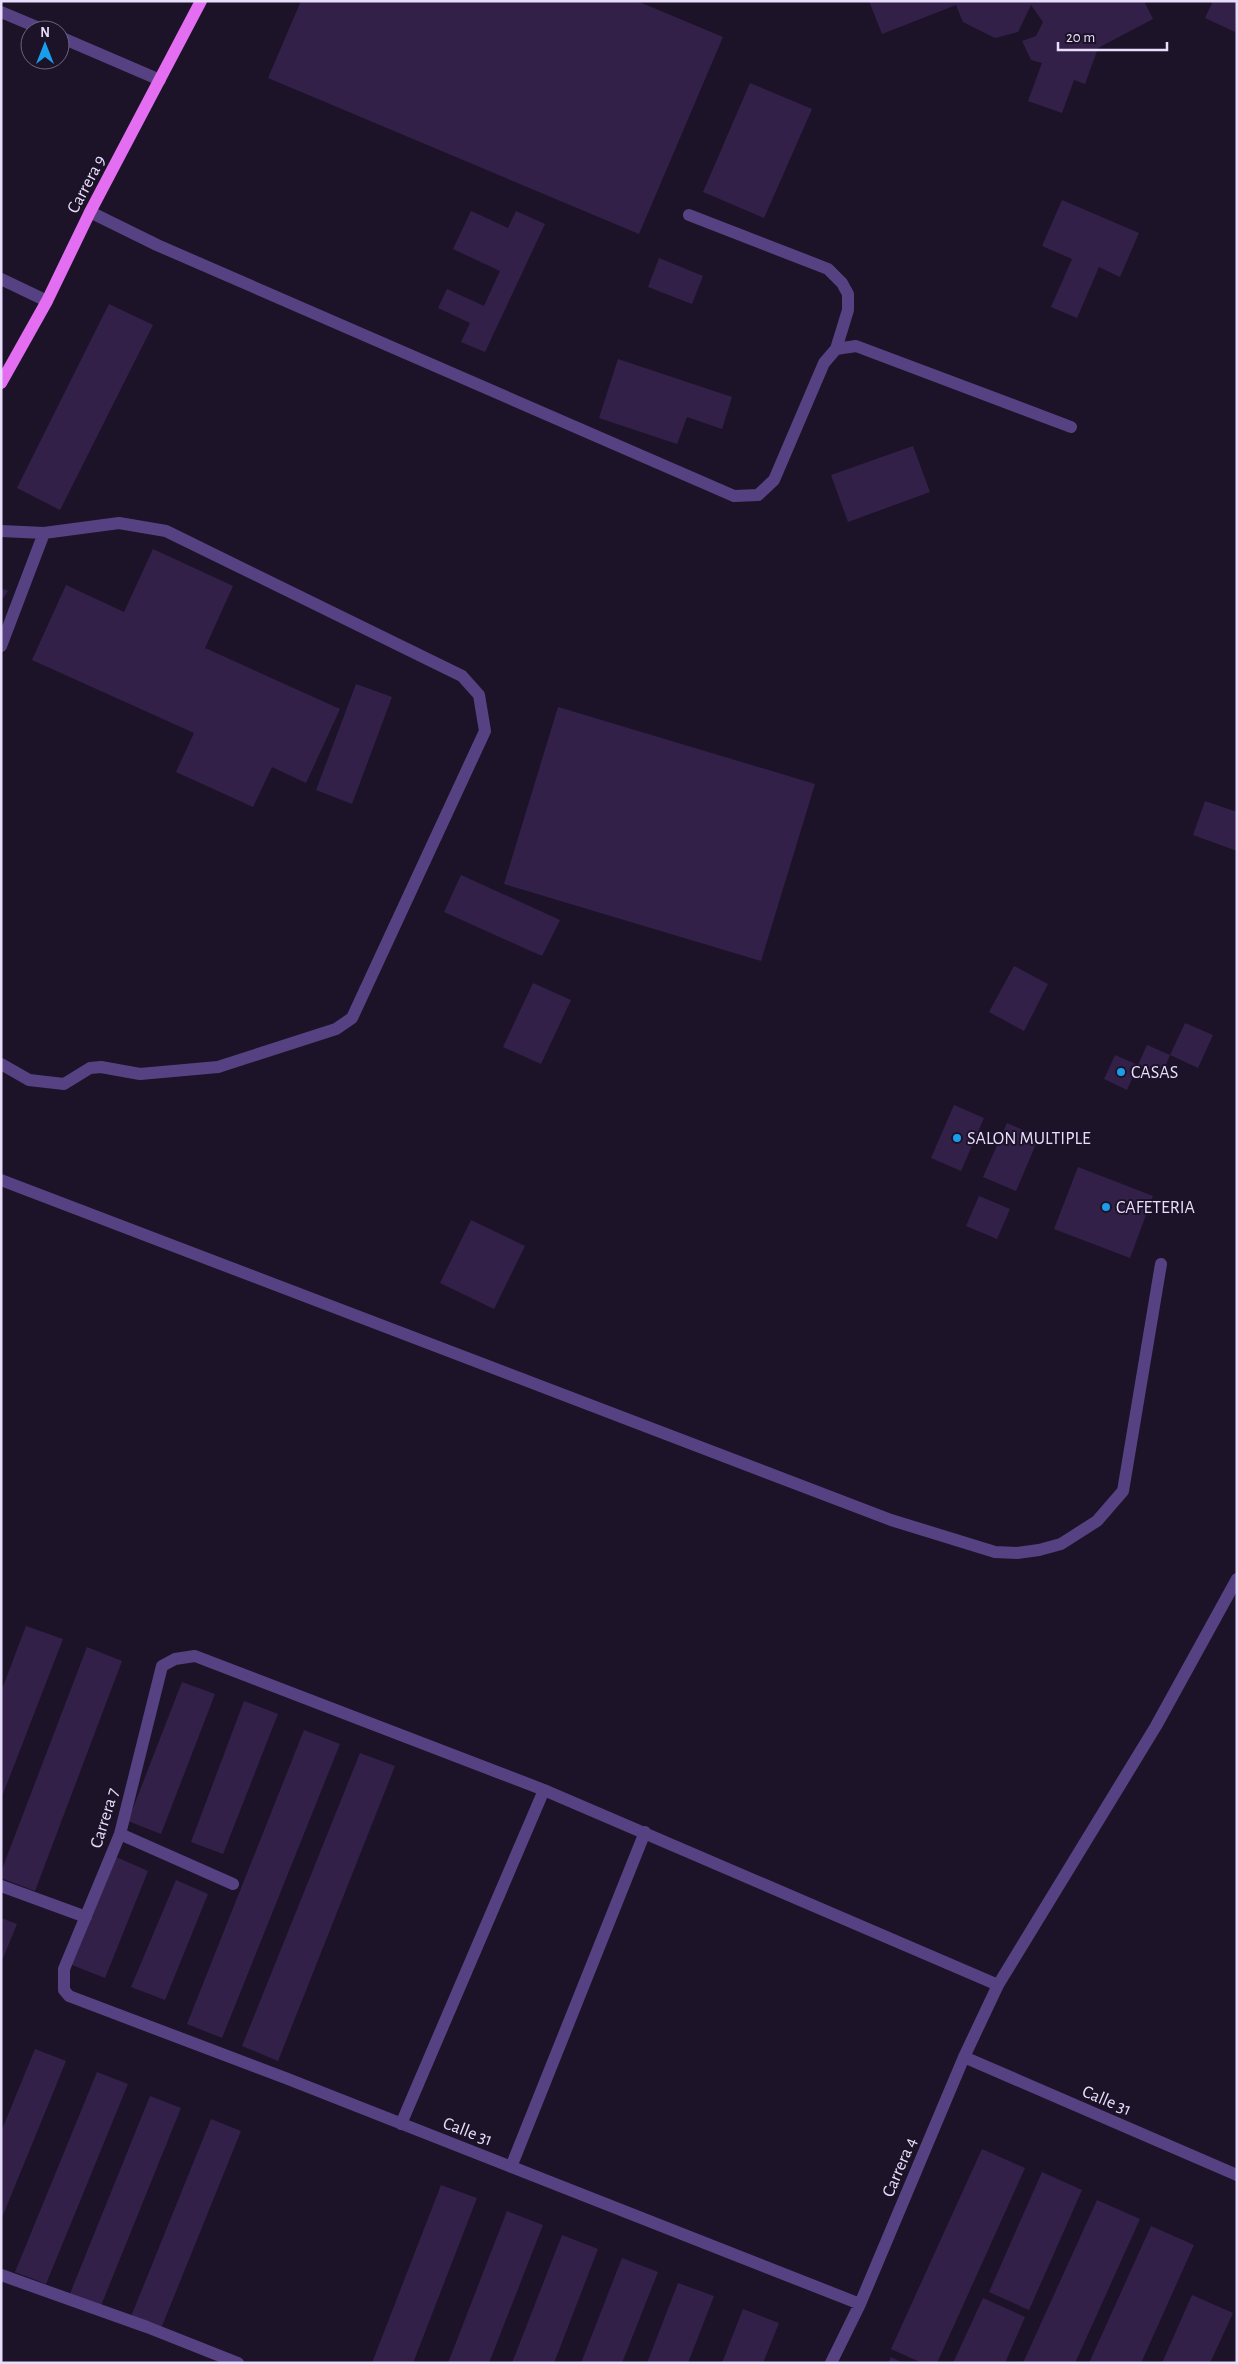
<svg xmlns="http://www.w3.org/2000/svg" width="1238" height="2364" font-family="'Alegreya Sans',sans-serif">
<rect width="100%" height="100%" fill="#1c1328"/>
<path fill="#332048" d="M301 1H637L723 37 639 234 268 78Z
M869 1H1144L1153 19 1098 48 1085 84 1074 80 1062 113 1028 101 1042 63 1031 60 1022 41 1036 36 1043 22 1031 5 1018 32 995 38 963 22 956 5 882 34Z
M1213 1H1237L1235 32 1205 18Z
M750 83 812 109 764 218 703 192Z
M1062 200 1139 233 1120 277 1099 267 1077 318 1051 307 1072 259 1042 246Z
M471 211 508 228 516 211 545 224 485 352 461 342 470 323 438 308 447 289 484 306 500 271 453 249Z
M659 258 703 276 692 304 648 287Z
M109 304 153 325 60 510 17 488Z
M618 359 732 397 722 429 687 417 677 444 599 418Z
M913 446 930 492 848 522 831 475Z
M153 549 233 586 205 648 340 709 306 783 272 767 253 807 176 772 194 733 32 660 66 585 124 612Z
M1 588 8 591 1 601Z
M356 684 392 697 352 804 316 790Z
M558 707 815 784 761 961 504 884Z
M1205 801 1237 812V851L1193 835Z
M461 875 560 920 542 956 444 912Z
M1014 966 1048 984 1024 1031 989 1012Z
M533 983 571 1000 541 1064 503 1047Z
M1185 1023 1213 1035 1198 1068 1170 1055Z
M1147 1045 1170 1055 1161 1076 1138 1065Z
M1115 1055 1138 1065 1127 1090 1104 1079Z
M954 1105 984 1118 961 1171 931 1158Z
M1007 1123 1039 1137 1016 1191 983 1177Z
M1078 1167 1153 1196 1130 1258 1054 1229Z
M979 1196 1010 1209 997 1239 966 1226Z
M471 1220 525 1246 494 1309 440 1283Z
M26 1626 63 1639 1 1799V1692Z
M87 1647 122 1661 35 1891 1 1878V1872Z
M182 1682 215 1694 161 1834 128 1821Z
M244 1701 278 1714 223 1854 191 1842Z
M304 1730 340 1744 222 2038 187 2024Z
M360 1753 395 1766 278 2061 242 2046Z
M116 1857 148 1871 105 1978 72 1965Z
M176 1880 208 1894 165 2000 131 1987Z
M1 1918 17 1924 1 1963Z
M35 2049 66 2061 1 2220V2132Z
M97 2072 128 2084 46 2284 15 2272Z
M150 2096 181 2108 100 2308 69 2296Z
M211 2119 241 2131 160 2331 130 2319Z
M982 2149 1025 2168 937 2363H922L891 2349Z
M1042 2172 1082 2190 1029 2310 989 2292Z
M441 2185 477 2198 413 2363H372Z
M1097 2200 1140 2219 1075 2363H1023Z
M507 2211 543 2225 489 2363H448Z
M1151 2226 1194 2245 1141 2363H1089Z
M562 2235 598 2249 554 2363H512Z
M622 2258 658 2272 622 2363H581Z
M678 2283 714 2296 688 2363H647Z
M1192 2295 1233 2313 1210 2363H1162Z
M983 2298 1025 2317 1005 2363H953Z
M743 2309 779 2323 763 2363H722Z
M891 2357 903 2363H888Z"/>
<g fill="none" stroke-linecap="round" stroke-linejoin="round">
<path stroke="#564283" stroke-width="12" d="M1 12 44 30
M60 37 160 80
M90 212 157 245 734 496 758 495 774 480 824 363 836 349 848 310V294L842 283 828 269 689 215
M1 279 47 301
M836 349 856 346 1071 427
M1 531 44 533 119 523 166 531 462 676 479 695 485 731 352 1018 336 1029 218 1067 140 1074 101 1067 90 1068 64 1084 29 1080 1 1064
M1 646 44 533
M1 1180 891 1520 995 1552 1017 1553 1039 1550 1061 1544 1097 1521 1123 1491 1161 1264
M120 1834 233 1884
M1 1886 86 1917
M964 2057 1237 2175
M401 2124 544 1790
M511 2167 645 1832
M1 2275 147 2327 238 2363
M860 2304 288 2079 69 1996 64 1990V1969L120 1834 162 1666 175 1659 195 1656 544 1790 998 1985
M831 2363 860 2304 964 2057 998 1985 1156 1726 1237 1579"/>
<path stroke="#e46ef2" stroke-width="12" d="M1 383 47 301 90 212 201 1"/>
</g>
<g fill="#1a9eeb" stroke="#1c1328" stroke-width="2">
<circle cx="1121" cy="1072" r="5"/>
<circle cx="957" cy="1138" r="5"/>
<circle cx="1106" cy="1207" r="5"/>
</g>
<g text-anchor="middle" stroke-width="4" stroke-linejoin="round" paint-order="stroke">
<g font-size="18" fill="#e9ddfc" stroke="#1c1328">
<text transform="translate(86 184) rotate(-62)" y="6">Carrera 9</text>
<text transform="translate(104 1818) rotate(-73)" y="6">Carrera 7</text>
<text transform="translate(1107 2100) rotate(23)" y="6">Calle 31</text>
<text transform="translate(468 2131) rotate(21)" y="6">Calle 31</text>
<text transform="translate(899 2167) rotate(-67)" y="6">Carrera 4</text>
</g>
<g font-size="18" fill="#e9ddfc" stroke="#1c1328" text-anchor="start">
<text x="1131" y="1078">CASAS</text>
<text x="967" y="1144">SALON MULTIPLE</text>
<text x="1116" y="1213">CAFETERIA</text>
</g>
</g>
<rect width="1238" height="2364" fill="none" stroke="#e9ddfc" stroke-width="5"/>
<g transform="translate(45 45)"><circle r="24" fill="#1c1328" stroke="#6e647d"/>
<path d="M0-4L9 19L0 12L-9 19Z" fill="#1a9eeb"/>
<text y="-8" font-size="14" font-weight="bold" text-anchor="middle" fill="#e9ddfc">N</text>
</g>
<path d="M1058 42v8h109v-8" fill="none" stroke="#e9ddfc" stroke-width="2.5"/>
<text x="1066" y="42" font-size="15" fill="#e9ddfc" stroke="#1c1328" stroke-width="4" paint-order="stroke">20 m</text>
</svg>
